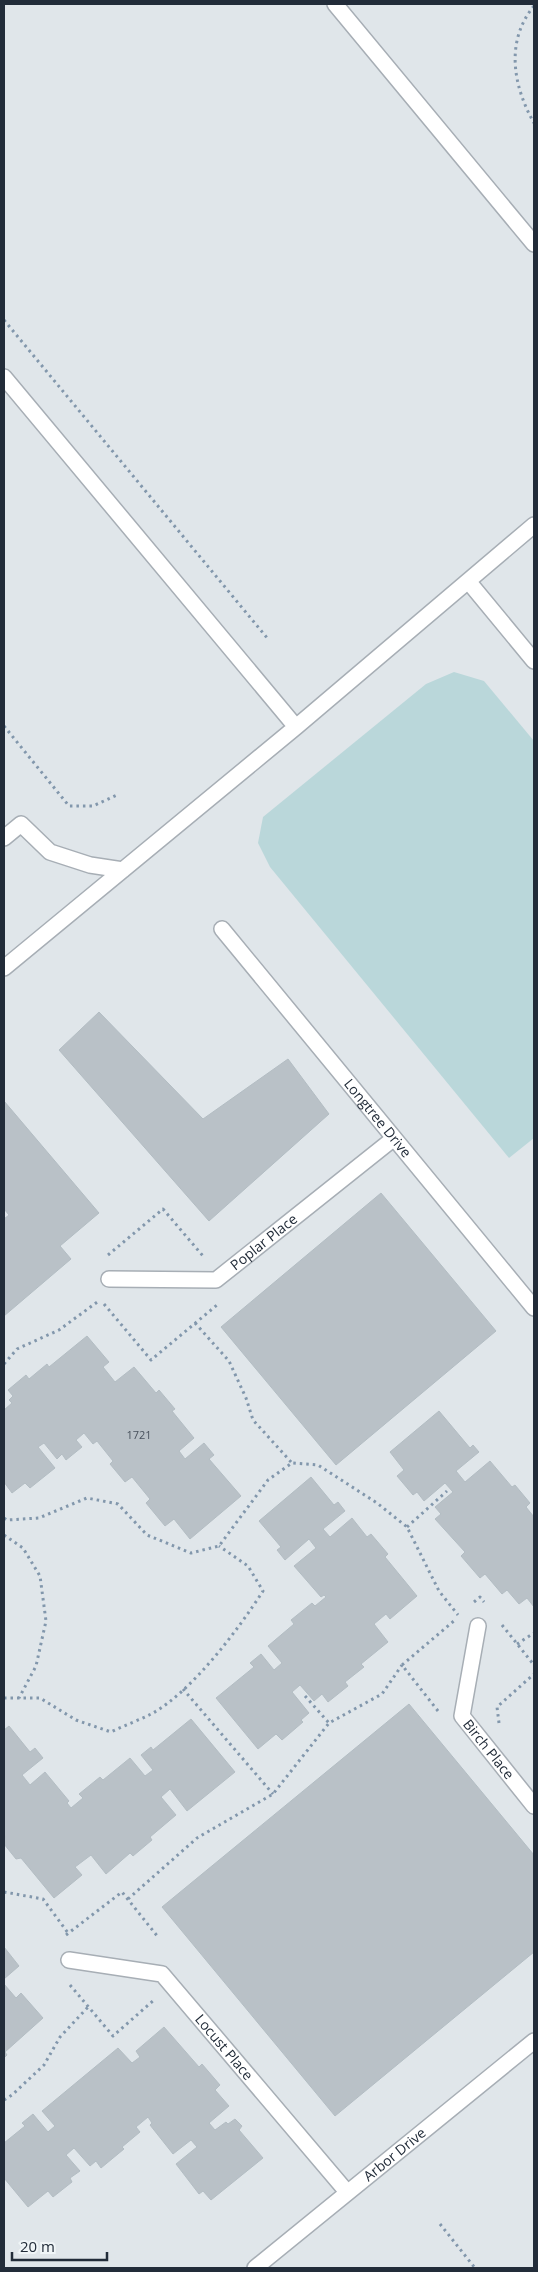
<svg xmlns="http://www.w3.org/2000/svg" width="538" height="2272" font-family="'Open Sans',sans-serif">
<rect width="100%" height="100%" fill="#e0e6ea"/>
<path fill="#bad7da" d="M454 672 484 681 534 741V1138L509 1158 270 867 258 843 263 817 426 684Z"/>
<path fill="#b9c1c7" stroke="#b3bdc3" d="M99 1012 203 1119 288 1059 329 1114 209 1221 59 1050Z
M4 1101 99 1213 60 1246 71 1259 4 1316V1219L9 1215 4 1209Z
M381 1193 496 1331 336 1465 221 1327Z
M87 1336 109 1362 103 1367 115 1382 134 1367 156 1393 159 1390 175 1409 172 1411 194 1438 179 1451 185 1459 204 1443 214 1455 209 1459 241 1496 190 1539 174 1519 165 1526 146 1503 150 1499 132 1477 125 1482 110 1464 113 1461 97 1441 93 1444 84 1433 76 1440 82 1447 66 1460 62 1454 57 1459 44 1443 38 1447 55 1468 30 1488 25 1483 12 1493 4 1482V1410L12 1403 9 1400 13 1396 8 1390 26 1375 29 1379 47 1364 49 1367Z
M439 1411 470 1448 473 1445 479 1452 456 1471 465 1482 490 1461 512 1487 515 1485 530 1503 526 1507 534 1517V1607L527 1598 519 1604 507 1590 502 1594 485 1574 480 1578 461 1556 465 1552 435 1519 441 1514 435 1507 453 1492 445 1483 424 1501 417 1492 413 1495 397 1476 404 1470 390 1452Z
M311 1477 334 1505 338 1502 345 1511 323 1529 330 1537 352 1518 367 1537 371 1534 388 1554 385 1557 417 1596 390 1619 386 1614 374 1624 388 1642 361 1664 364 1667 345 1682 348 1686 328 1702 322 1694 314 1701 300 1685 292 1692 309 1713 301 1720 303 1722 282 1740 276 1734 258 1749 216 1698 254 1667 250 1663 261 1654 274 1670 282 1663 268 1646 294 1624 291 1620 312 1603 315 1606 326 1597 324 1595 321 1597 294 1566 316 1548 309 1539 285 1560 277 1550 281 1547 259 1521Z
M409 1704 534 1855V1952L335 2116 162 1907Z
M191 1719 235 1772 187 1811 170 1789 161 1797 176 1815 150 1837 152 1840 133 1856 130 1853 106 1874 91 1855 75 1867 82 1875 54 1898 21 1858 16 1859 4 1844 5 1836 4 1834V1730L9 1726 30 1752 35 1748 43 1758 22 1775 30 1785 45 1772 69 1801 67 1803 71 1808 83 1798 79 1794 100 1777 103 1780 130 1758 145 1776 153 1770 141 1755 151 1747 153 1750Z
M4 1947 19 1966 4 1979Z
M4 1984 16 1998 21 1993 43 2018 5 2052 7 2055 4 2058Z
M164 2027 199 2067 202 2064 220 2085 215 2090 229 2106 209 2123 215 2130 226 2122 228 2124 235 2119 242 2126 239 2130 263 2158 211 2200 203 2191 199 2194 176 2164 197 2147 191 2140 173 2154 150 2125 152 2123 148 2117 136 2127 140 2132 122 2147 124 2149 101 2168 96 2161 90 2166 74 2148 66 2155 80 2171 70 2178 72 2182 53 2197 48 2191 28 2207 4 2178V2143L25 2126 22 2123 33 2114 48 2132 55 2126 42 2111 118 2048 132 2063 140 2057 136 2051Z"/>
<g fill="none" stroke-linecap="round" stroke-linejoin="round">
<defs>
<path id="lane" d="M335 4 534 244
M4 377 296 727
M468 581 534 661
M4 838 21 824 50 852 90 865 123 870
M4 968 296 727 534 525"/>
<g id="street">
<path id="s1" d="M222 929 534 1308"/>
<path id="s2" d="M109 1279 216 1280 393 1139"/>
<path id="s3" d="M478 1626 462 1716 534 1806"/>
<path id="s4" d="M69 1960 162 1974 347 2192"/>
<path id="s5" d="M255 2268 534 2041"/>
</g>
</defs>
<use href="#lane" stroke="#a7aeb5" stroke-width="18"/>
<use href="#street" stroke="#a7aeb5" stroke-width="18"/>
<path stroke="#8297ac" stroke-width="3" stroke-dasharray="2.5 4" stroke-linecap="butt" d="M534 6C505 41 513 86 534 123
M4 320 268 639
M4 726 69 806H93L119 794
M108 1255 163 1209 203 1256
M104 1304 151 1360 217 1305
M195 1323 229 1361 246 1398 253 1420 292 1463
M4 1364 17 1349 59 1330 100 1300
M4 1518 7 1520 39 1518 87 1498 118 1504 147 1535 191 1553 219 1546 268 1480 292 1463 318 1465 377 1503 407 1527 439 1591 458 1615
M407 1527 447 1491
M4 1535 23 1548 40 1576 46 1621 36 1666 19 1698
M474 1602 480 1597 484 1602
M502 1625 534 1665
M517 1644 534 1633
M183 1689 273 1794
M305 1696 329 1723
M4 1698H40L76 1720 111 1732C125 1725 140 1720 153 1713 193 1690 238 1630 263 1591L248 1566 219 1546
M438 1711 402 1665 455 1620
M499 1723 497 1707 534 1674
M4 1892 43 1899 68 1933
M128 1899 197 1838 273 1794 329 1723 382 1694 402 1665
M66 1935 122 1892 158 1937
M70 1985 113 2036 154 2000
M4 2100 12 2095 44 2065 60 2037 88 2007
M440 2224 475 2268"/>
<use href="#lane" stroke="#fff" stroke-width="15"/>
<use href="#street" stroke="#fff" stroke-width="15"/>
</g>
<g text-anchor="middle" stroke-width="4.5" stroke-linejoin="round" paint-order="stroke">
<g font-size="11" fill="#48515c">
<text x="139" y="1439">1721</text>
</g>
<g font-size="14" fill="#222c39" stroke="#f0f5f7">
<text dy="5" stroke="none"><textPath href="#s1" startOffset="245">Longtree Drive</textPath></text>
<text dy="5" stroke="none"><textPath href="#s2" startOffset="168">Poplar Place</textPath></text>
<text dy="5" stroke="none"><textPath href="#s3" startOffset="134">Birch Place</textPath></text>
<text dy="5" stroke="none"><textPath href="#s4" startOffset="190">Locust Place</textPath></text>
<text dy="5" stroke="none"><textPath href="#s5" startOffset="180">Arbor Drive</textPath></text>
</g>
</g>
<rect width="538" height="2272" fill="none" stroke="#222c39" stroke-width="10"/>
<path d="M12 2252v8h95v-8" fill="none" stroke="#222c39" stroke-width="2.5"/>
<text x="20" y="2252" font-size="15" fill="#222c39" stroke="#f0f5f7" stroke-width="4" paint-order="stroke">20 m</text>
</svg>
